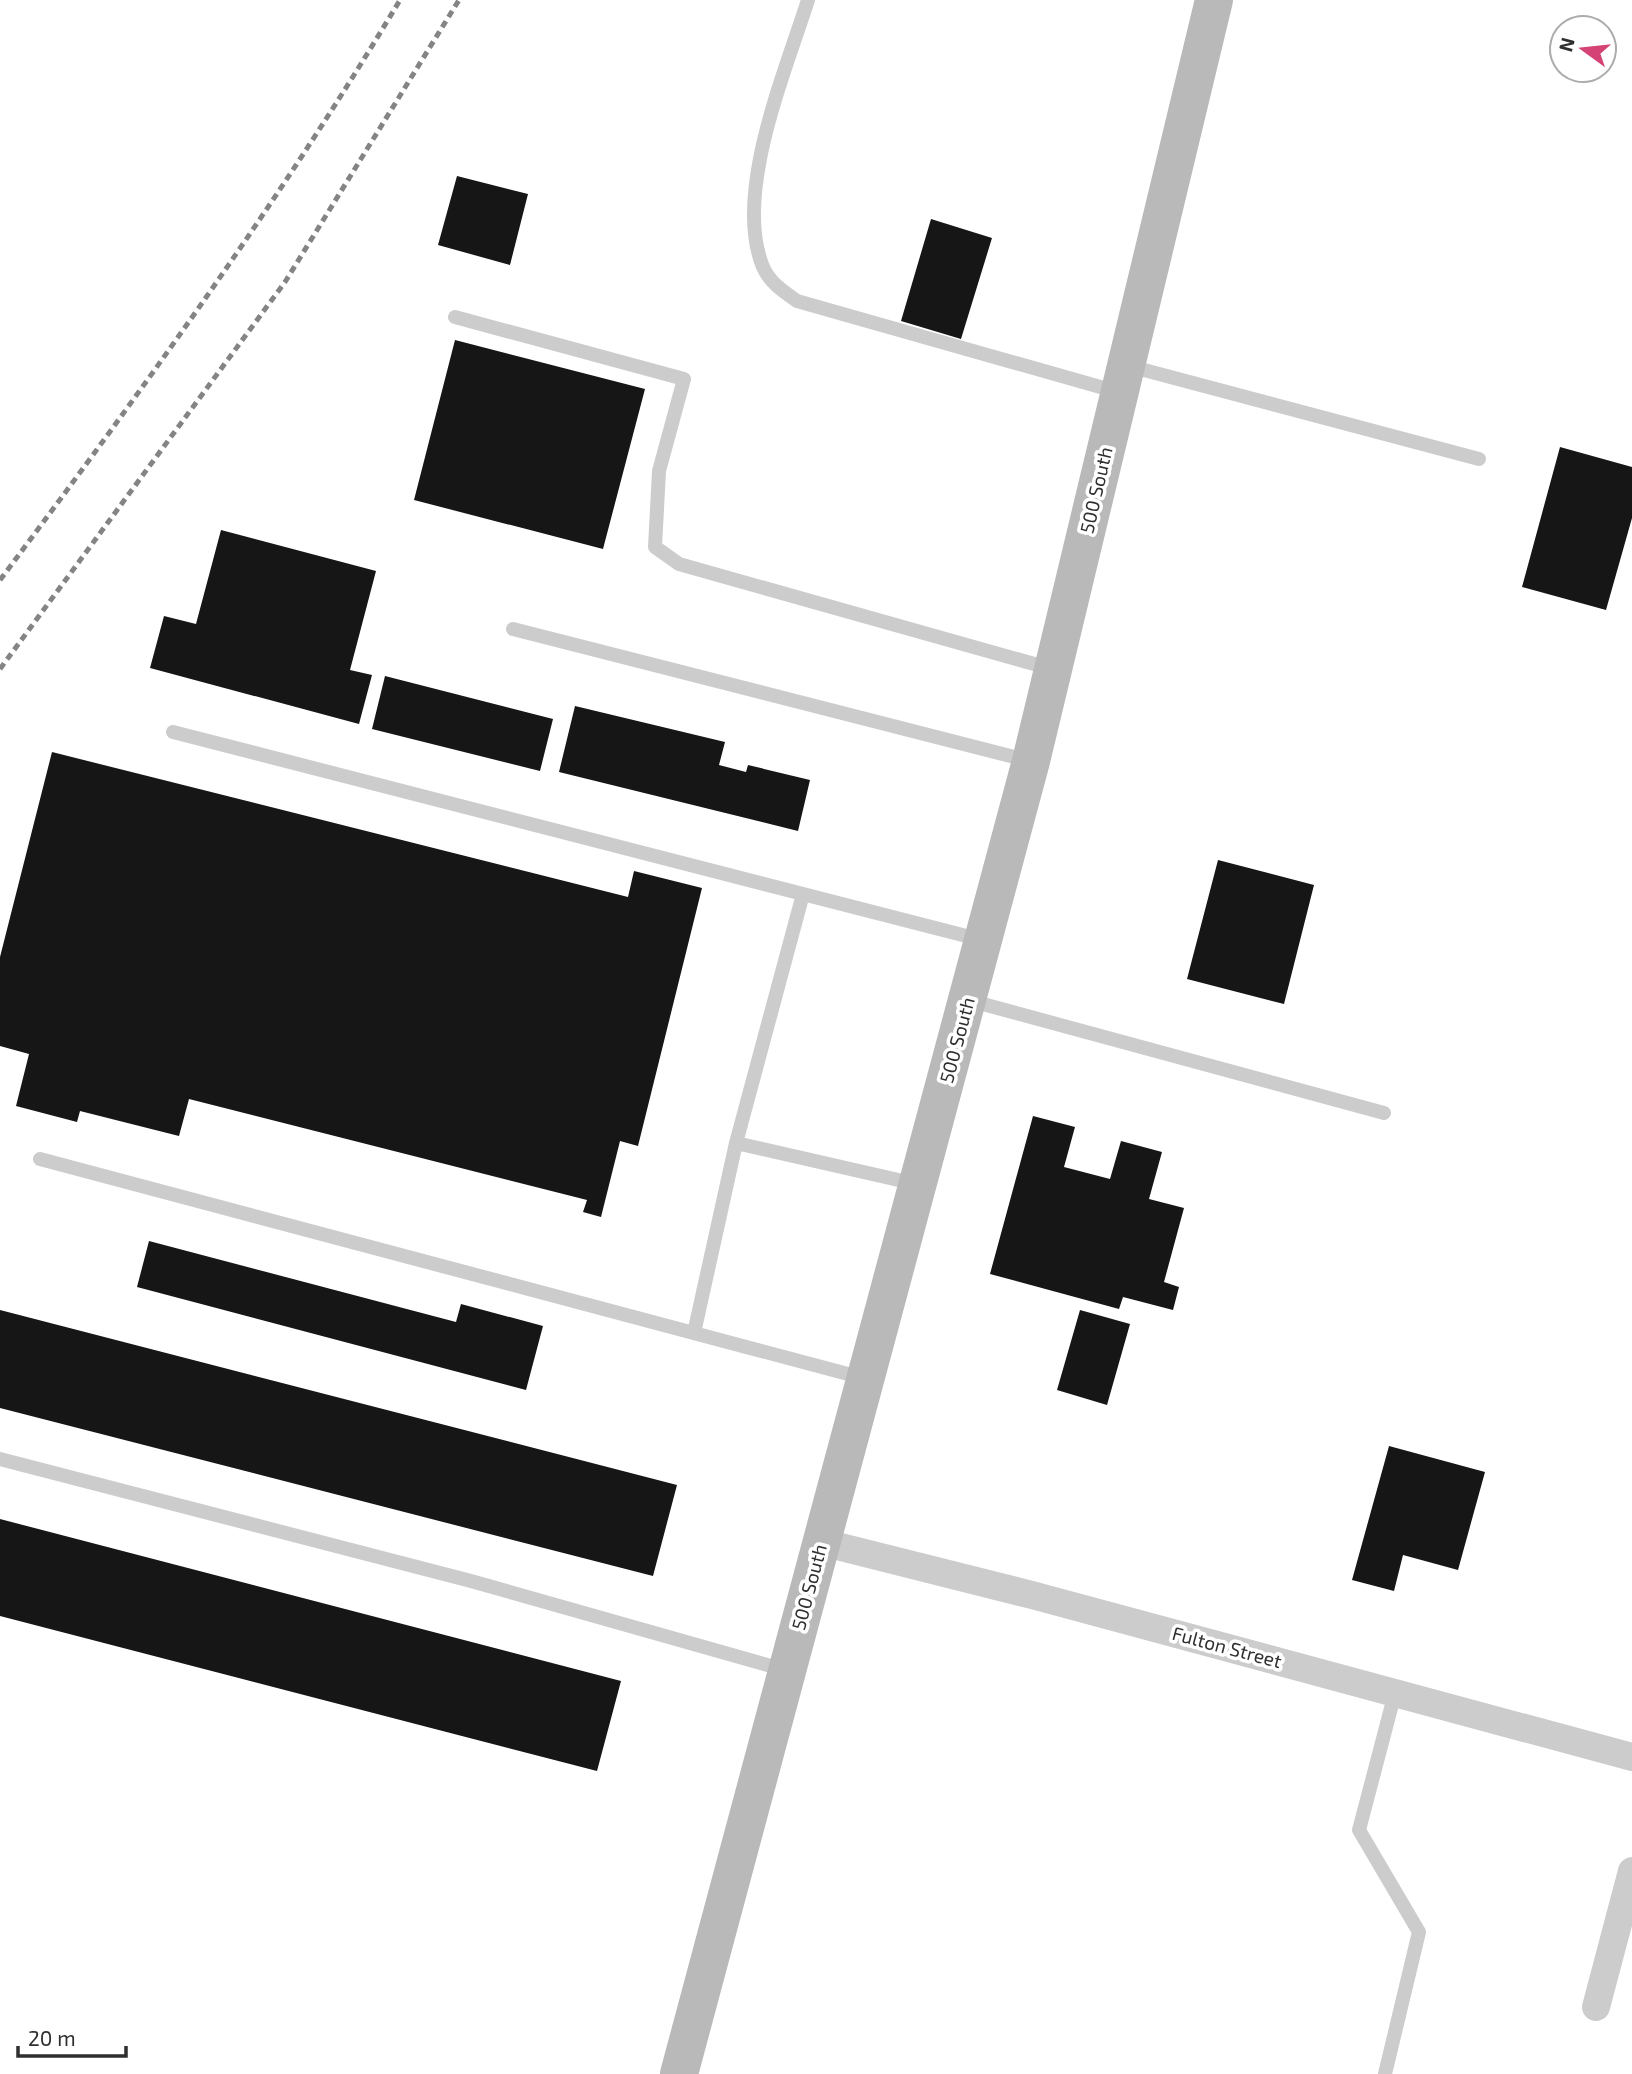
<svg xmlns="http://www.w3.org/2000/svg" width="1632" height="2074" font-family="'Exo 2',sans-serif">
<rect width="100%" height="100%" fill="#fff"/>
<path fill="#161616" d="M457 176 528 194 510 265 438 245Z
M931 219 992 238 961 339 901 321Z
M455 340 645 389 603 549 414 500Z
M1560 447 1632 467V518L1606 610 1522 587Z
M221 530 376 571 350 670 372 675 359 724 150 668 164 616 196 624Z
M385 676 553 719 540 771 372 729Z
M575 706 725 742 719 765 746 772 748 765 810 780 798 831 559 772Z
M52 752 628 897 634 871 702 888 638 1146 620 1141 601 1217 583 1212 587 1200 189 1099 179 1136 80 1111 77 1122 16 1106 29 1054 0 1046V957Z
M1218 860 1314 885 1284 1004 1187 979Z
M1033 1116 1075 1127 1064 1167 1110 1179 1121 1141 1162 1152 1149 1199 1184 1208 1164 1282 1179 1287 1173 1310 1123 1297 1119 1309 990 1274Z
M149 1241 456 1322 461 1304 543 1326 526 1390 137 1287Z
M0 1310 677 1485 653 1576 0 1408Z
M1080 1310 1130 1324 1107 1405 1057 1390Z
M1389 1446 1485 1472 1458 1570 1403 1555 1394 1591 1352 1580Z
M0 1519 621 1681 597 1771 0 1616Z"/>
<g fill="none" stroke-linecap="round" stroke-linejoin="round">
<path stroke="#ccc" stroke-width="14" d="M808 0C785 73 733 194 763 267 770 283 784 292 797 301L1118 392
M455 317 684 379 659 471 655 547 679 564 1052 669
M1129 366 1479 459
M513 629 1030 761
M173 732 982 940
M968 1000 1384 1113
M736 1143 803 894
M40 1159 863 1378
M694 1333 736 1143 916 1184
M0 1459 471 1581 785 1670
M1385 2074 1419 1932 1359 1830 1395 1693"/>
<path stroke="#ccc" stroke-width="28" d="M821 1542 1032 1595 1632 1757
M1596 2007 1632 1871"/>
<path stroke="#b9b9b9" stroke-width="38" d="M679 2074 1031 761 1214 0"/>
<path stroke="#848484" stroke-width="5" stroke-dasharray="7 5" stroke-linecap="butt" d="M0 580C141 392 279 202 400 0
M0 669 285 282 459 0"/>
</g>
<g text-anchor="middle" stroke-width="7" stroke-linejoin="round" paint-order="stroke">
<g font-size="19" fill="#2f2f2f" stroke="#fff">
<text transform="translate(1096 490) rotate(-77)" y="7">500 South</text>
<text transform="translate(957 1040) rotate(-75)" y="7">500 South</text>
<text transform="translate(809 1587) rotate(-75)" y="7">500 South</text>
<text transform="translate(1227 1647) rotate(15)" y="7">Fulton Street</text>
</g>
</g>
<g transform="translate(1583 49) rotate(285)"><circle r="33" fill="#ffffff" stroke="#acacac" stroke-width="2"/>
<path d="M0-5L12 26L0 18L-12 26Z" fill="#d44276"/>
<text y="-10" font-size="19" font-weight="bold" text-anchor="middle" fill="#2f2f2f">N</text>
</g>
<path d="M18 2046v10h108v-10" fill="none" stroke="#2f2f2f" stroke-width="3.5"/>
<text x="28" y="2046" font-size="21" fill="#2f2f2f" stroke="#ffffff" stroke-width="5" paint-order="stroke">20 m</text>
</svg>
